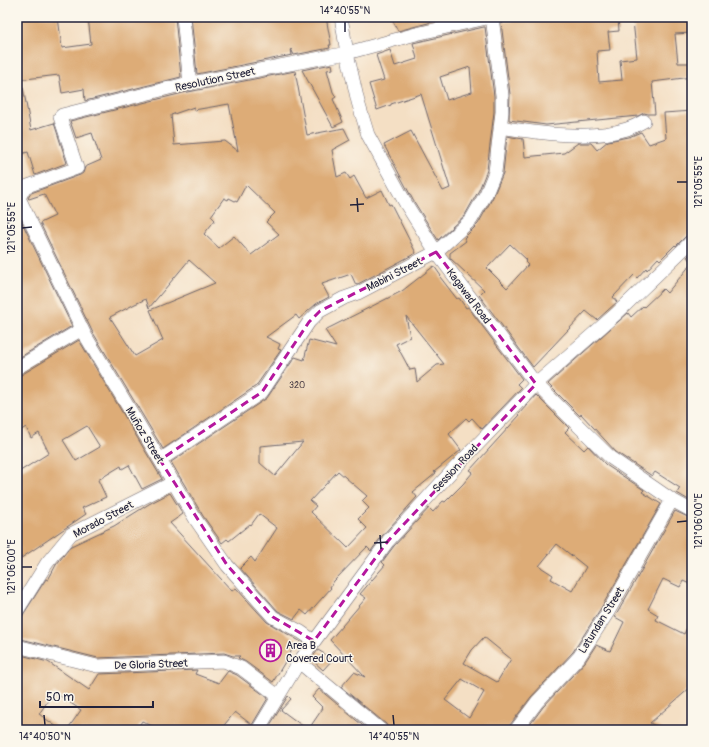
<svg xmlns="http://www.w3.org/2000/svg" width="709" height="747" font-family="Pangolin,sans-serif">
<rect width="100%" height="100%" fill="#fbf7ec"/>
<filter id="ink" filterUnits="userSpaceOnUse"><feTurbulence type="fractalNoise" baseFrequency=".025" numOctaves="2"/><feDisplacementMap in="SourceGraphic" scale="8" xChannelSelector="R" yChannelSelector="G"/><feConvolveMatrix kernelMatrix="1 2 1 2 8 2 1 2 1" color-interpolation-filters="sRGB"/></filter>
<filter id="wash" filterUnits="userSpaceOnUse"><feTurbulence type="fractalNoise" baseFrequency=".012" numOctaves="4" result="noise"/><feDisplacementMap in="SourceGraphic" scale="16" xChannelSelector="R" yChannelSelector="G"/><feGaussianBlur stdDeviation="0.9" result="paint"/><feColorMatrix in="noise" values="0 0 0 0 0 0 0 0 0 0 0 0 0 0 0 0 0 1.4 0 .05"/><feComposite in="paint" operator="in"/></filter>
<g filter="url(#wash)">
<rect width="100%" height="100%" fill="#f4dfc4"/>
<g id="blocks">
<path fill="#ddac77" fill-rule="evenodd" d="M17 17H58L62 48 91 44 88 17H175L181 77 85 101 84 89 62 93 59 75 17 80Z
M191 17H326L331 45H329L330 48 294 55 291 49 292 55 197 74Z
M391 17H442L428 23 398 31Z
M524 17H618L619 31 608 32 610 50 597 51 599 82 622 80 620 60 637 58 633 21H644L643 17H692V33L675 34 678 63H692V77L652 82 655 114H648L644 113 638 116 546 125 509 120 510 94 501 22 512 21V18Z
M484 27H485L494 96V112L487 170 479 190 465 215 438 240 413 200 384 145 411 131 443 191 450 188 421 94 391 104V105L377 110 369 84 384 80 376 55 390 50 395 66 417 59 413 43ZM470 67 472 92 447 100 440 77Z
M332 64 333 69 327 70 333 92 336 97 333 99 343 122 333 127 302 70Z
M295 71 307 135 344 128 350 140 332 150 337 177 346 173 350 179 354 176 366 198 382 190 389 205 391 204 416 253 356 285 351 274 322 284 329 297 316 304 299 319 296 315 266 337 280 344 278 349 281 350 256 386 163 449 92 331 40 223 55 216 44 194 29 199 28 198 31 193 80 175 83 173 85 167 101 160 92 133 76 138 70 121 183 93ZM229 104 238 151 225 141 174 145 171 115 194 107V110ZM246 185 275 213 266 222 279 234 251 255 234 236 219 248 204 234 215 220 211 216 224 198 228 200 229 198 237 202ZM189 260 215 283 150 310 163 340 135 356 110 317 135 304 146 299 149 308Z
M23 87 31 130 54 123 67 163 35 175 28 152 17 155V88Z
M692 111V233L687 235 676 246 675 245 660 260 658 258 647 270 646 268 637 278 634 275 613 297 617 302 597 320 586 311 533 367 479 295 484 290 450 258V253L466 241 464 238 478 224 493 197 503 173 507 136 523 139 525 157 564 153 578 143H591L597 150 608 141 629 137 641 132 649 144 666 138 664 113ZM510 244 527 260 525 262 528 265 507 288 487 268Z
M17 212 72 326 17 359Z
M692 252V502L677 493 680 488 655 472 652 476 616 452 581 414 580 416 548 384 628 313 631 317 643 306 644 307 663 289 667 293 692 263 687 257Z
M434 266 441 276 440 277 457 299 459 298 466 308 468 307 522 379 517 384 521 388 482 429 472 418 469 421 466 418 449 434 461 450 434 472 436 473 413 492 417 497 382 536 371 551 367 547 334 581 330 587 331 588 307 615 301 610 294 619 278 611 240 568 251 557 255 562 277 528 259 514 251 525 250 524 229 541 227 539 222 543 203 516 171 462 267 398 295 357 304 360 309 340 336 347 325 330 402 291ZM406 316 444 364 437 365 417 382 415 369 410 370 396 344 410 337ZM303 442 275 476 260 463V446ZM338 471 367 496 362 501 369 508 358 519 367 528 348 548 311 512 316 506 310 501Z
M79 340 162 479 142 489 129 465 122 469 121 466 98 480 106 497 82 508 86 514 17 561V473L49 453 39 433 31 438 26 427 17 433V376L21 375ZM87 426 100 447 76 461 63 440Z
M536 395 569 428 565 432 584 450 588 446 606 465 644 490 642 492 661 504 601 608 573 652 531 697 510 725 508 730H389L386 724 341 687 354 672 365 677 330 640 366 598 360 594 385 565 382 562 394 546 429 508 433 512 443 501 445 502 463 484 473 472 470 470 519 416 518 415ZM557 544 586 567 572 591 551 579 553 575 539 566ZM484 637 511 659 497 682 464 663 472 650ZM462 679 484 692 469 718 445 700Z
M170 493 183 514 170 523 232 591 236 588 267 622 303 643 299 648 295 645 273 682 246 662 238 658 240 656H233L224 653 98 658 17 638V627L21 618 46 579 48 580 56 565 71 546 114 526 149 504Z
M675 511 692 519V585L683 581 680 587 663 579 648 609 658 615 656 620 684 634 692 618V686L650 723 663 730H526L543 707 585 662 596 645 610 651 624 622 615 617Z
M318 650 333 659 323 670 311 659Z
M17 654 48 662 89 690 99 674 197 670 195 674 219 683 228 671 237 675 268 698 252 725 235 712 220 730H160L142 721 136 730H67L81 710 54 692 39 714 61 730H17Z
M319 689 368 730H308L323 708 312 697Z
M288 696 291 699 281 710 308 730H267Z"/>
</g>
</g>
<g filter="url(#ink)">
<use href="#blocks" fill-opacity="0" stroke="#6c646b" stroke-width="1"/>
<g fill="none" stroke-linecap="round" stroke-linejoin="round">
<defs>
<path id="street" d="M183 17 190 84
M341 17 347 53 358 102 368 135 406 204 436 252 536 384 611 458 672 500 692 511
M500 127C538 133 590 141 627 129 633 127 639 124 644 121
M17 198H19L85 335 196 520 227 565 273 617 301 632 314 641
M19 198 25 187 77 168 60 117 62 115 181 85 347 53 416 34 491 17
M17 368 82 329
M160 460 262 392 309 322 320 311 344 298 358 293 436 252 471 220 486 194 495 172 502 112V95L492 17
M17 611 47 563 71 534 174 482
M17 646 97 666 224 661 241 668 278 696
M299 662 381 730
M258 730 299 662 388 541 452 471 536 384 616 314 692 241
M516 730 537 702 579 657 608 612 672 500"/>
</defs>
<use href="#street" stroke="#6c646b" stroke-width="14"/>
<use href="#street" stroke="#fff" stroke-width="13"/>
</g>
</g>
<path fill="none" stroke="#b5179e" stroke-width="3" stroke-dasharray="8 5" stroke-linejoin="round" d="M436 252 536 384 388 541 314 641 273 617 227 565 160 460 262 392 309 322 320 311Z"/>
<path fill="none" stroke="#22223b" stroke-width="1.5" d="M345 22V32M677 182H687M357 198 358 212M350 205 364 204M22 228 32 227M677 522 687 521M380 535 381 549M374 543 388 542M22 567H32M44 715 45 725M393 715 394 725"/>
<defs>
<symbol id="building-ring" viewBox="-11 -11 22 22"><circle r="9.5" fill="#fbf7ec" stroke="#b5179e" stroke-width="1.5"/><path d="M-4-6H4V6H1V3H-1V6H-4ZM-2.5-4.3h1.7v1.8h-1.7ZM.8-4.3h1.7v1.8H.8ZM-2.5-1h1.7V.8h-1.7ZM.8-1h1.7V.8H.8Z" fill="#b5179e"/></symbol>
</defs>
<g fill-rule="evenodd">
<use href="#building-ring" x="258" y="638" width="25" height="25"/>
</g>
<g text-anchor="middle" stroke-width="3" stroke-linejoin="round" paint-order="stroke">
<g font-size="9" fill="#51444a">
<text x="297" y="388">320</text>
</g>
<g font-size="11" fill="#22223b" stroke="#fbf7ec">
<text transform="translate(215 79) rotate(-12)" y="4">Resolution Street</text>
<text transform="translate(394 274) rotate(-27)" y="4">Mabini Street</text>
<text transform="translate(469 296) rotate(53)" y="4">Kagawad Road</text>
<text transform="translate(145 435) rotate(59)" y="4">Muñoz Street</text>
<text transform="translate(455 468) rotate(-47)" y="4">Session Road</text>
<text transform="translate(103 519) rotate(-28)" y="4">Morado Street</text>
<text transform="translate(601 620) rotate(-58)" y="4">Latundan Street</text>
<text transform="translate(151 664) rotate(-2)" y="4">De Gloria Street</text>
</g>
<g font-size="11" fill="#22223b" stroke="#fbf7ec" text-anchor="start">
<text x="286" y="649">Area B<tspan x="286" dy="13">Covered Court</tspan></text>
</g>
</g>
<rect width="709" height="747" fill="none" stroke="#fbf7ec" stroke-width="44"/>
<path d="M40 701v6h113v-6" fill="none" stroke="#22223b" stroke-width="2"/>
<text x="46" y="701" font-size="12" fill="#22223b" stroke="#fbf7ec" stroke-width="3" paint-order="stroke">50 m</text>
<rect x="22" y="22" width="665" height="703" fill="none" stroke="#22223b" stroke-width="1.5"/>
<g font-size="10" text-anchor="middle" fill="#22223b">
<text x="345" y="14">14°40'55"N</text>
<text transform="translate(698 182) rotate(-90)" y="4">121°05'55"E</text>
<text transform="translate(11 228) rotate(-90)" y="4">121°05'55"E</text>
<text transform="translate(698 521) rotate(-90)" y="4">121°06'00"E</text>
<text transform="translate(11 567) rotate(-90)" y="4">121°06'00"E</text>
<text x="45" y="740">14°40'50"N</text>
<text x="394" y="740">14°40'55"N</text>
</g>
</svg>
